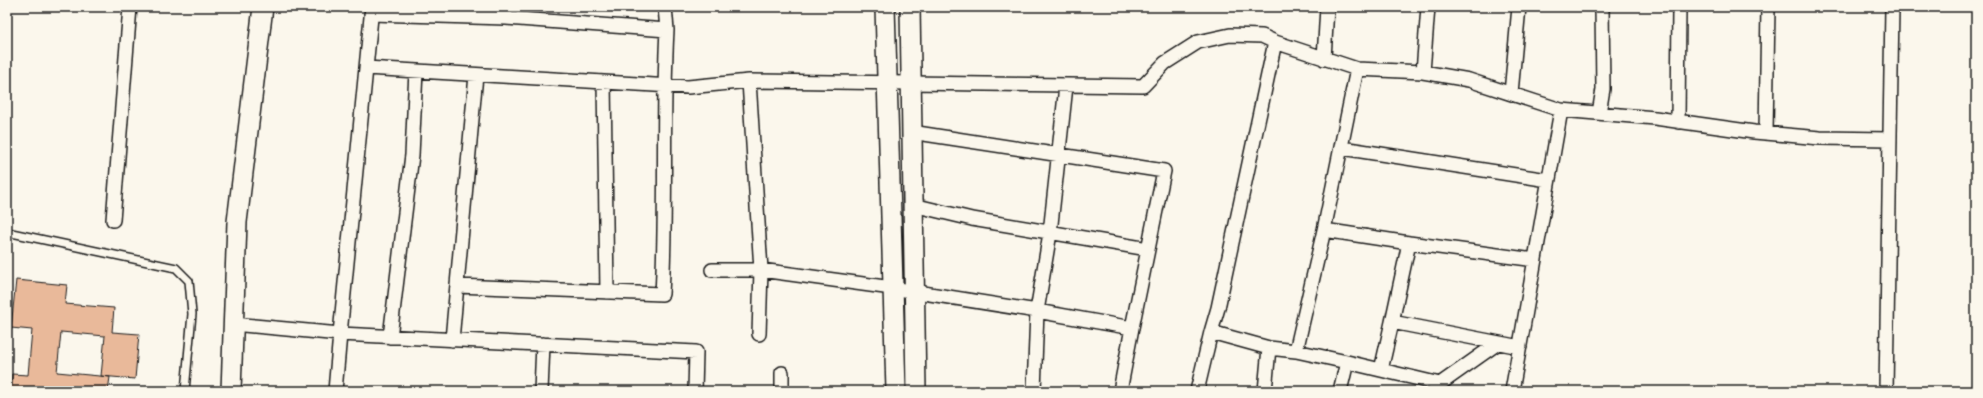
<svg xmlns="http://www.w3.org/2000/svg" width="1983" height="398" font-family="Delius,sans-serif">
<rect width="100%" height="100%" fill="#fbf7ec"/>
<filter id="ink" filterUnits="userSpaceOnUse"><feTurbulence type="fractalNoise" baseFrequency=".025" numOctaves="2"/><feDisplacementMap in="SourceGraphic" scale="8" xChannelSelector="R" yChannelSelector="G"/><feConvolveMatrix kernelMatrix="1 2 1 2 8 2 1 2 1" color-interpolation-filters="sRGB"/></filter>
<g filter="url(#ink)">
<path fill="#e9b99a" stroke="#1c1c1c" d="M16 280 67 285 65 304 114 308 112 332 139 334 135 379 101 376 105 336 61 332 57 372 110 377 108 391H11L12 374 28 375 32 330 11 328Z"/>
<g fill="none" stroke-linecap="round" stroke-linejoin="round">
<defs>
<path id="lane" d="M7 232 176 268 189 281 192 314 185 391"/>
<path id="street" d="M665 7 667 30
M371 14 506 18 667 30C662 118 667 206 662 294L457 286
M1275 42 1357 69 1423 72 1469 80 1561 110 1512 391
M1324 59 1327 7
M366 68 372 7
M1357 69 1324 230 1409 243
M1423 72 1428 7
M604 82 607 292
M1511 93 1519 7
M1561 110 1655 118 1754 132 1820 138 1889 139
M1599 113 1603 89 1602 7
M1678 122 1679 7
M911 132 1164 171 1132 328
M1766 133 1768 7
M1342 148 1548 180
M913 205 972 219 1148 249
M113 220 130 7
M712 270H761L892 288 1037 311 1132 328 1120 391
M233 324 340 334 366 68 688 87 749 81
M759 334 761 270 749 81 1143 86 1165 63 1198 42 1230 35 1262 36 1275 42 1218 308 1211 332 1269 348 1296 351 1347 362 1340 391
M390 337 412 155 416 71
M452 340 476 75
M1520 347 1392 322 1409 243 1535 260
M1296 351 1324 230
M1347 362 1440 384 1498 343
M1381 370 1392 322
M335 391 340 334 696 352 695 391
M541 391 543 344
M782 391V373
M1034 391 1037 311 1050 233 1066 86
M1197 391 1211 332
M1265 391 1269 348
M1886 391 1892 7"/>
<path id="secondary" d="M885 7 896 391
M910 7 916 391
M231 391 237 222 263 7"/>
</defs>
<use href="#lane" stroke="#1c1c1c" stroke-width="10"/>
<use href="#street" stroke="#1c1c1c" stroke-width="16"/>
<use href="#secondary" stroke="#1c1c1c" stroke-width="22"/>
<use href="#lane" stroke="#fbf7ec" stroke-width="7"/>
<use href="#street" stroke="#fbf7ec" stroke-width="13"/>
<use href="#secondary" stroke="#fbf7ec" stroke-width="19"/>
</g>
</g>
<rect width="1983" height="398" fill="none" stroke="#fbf7ec" stroke-width="24"/>
<rect x="12" y="12" width="1959" height="374" fill="none" stroke="#1c1c1c" stroke-width="1.5" filter="url(#ink)"/>
</svg>
